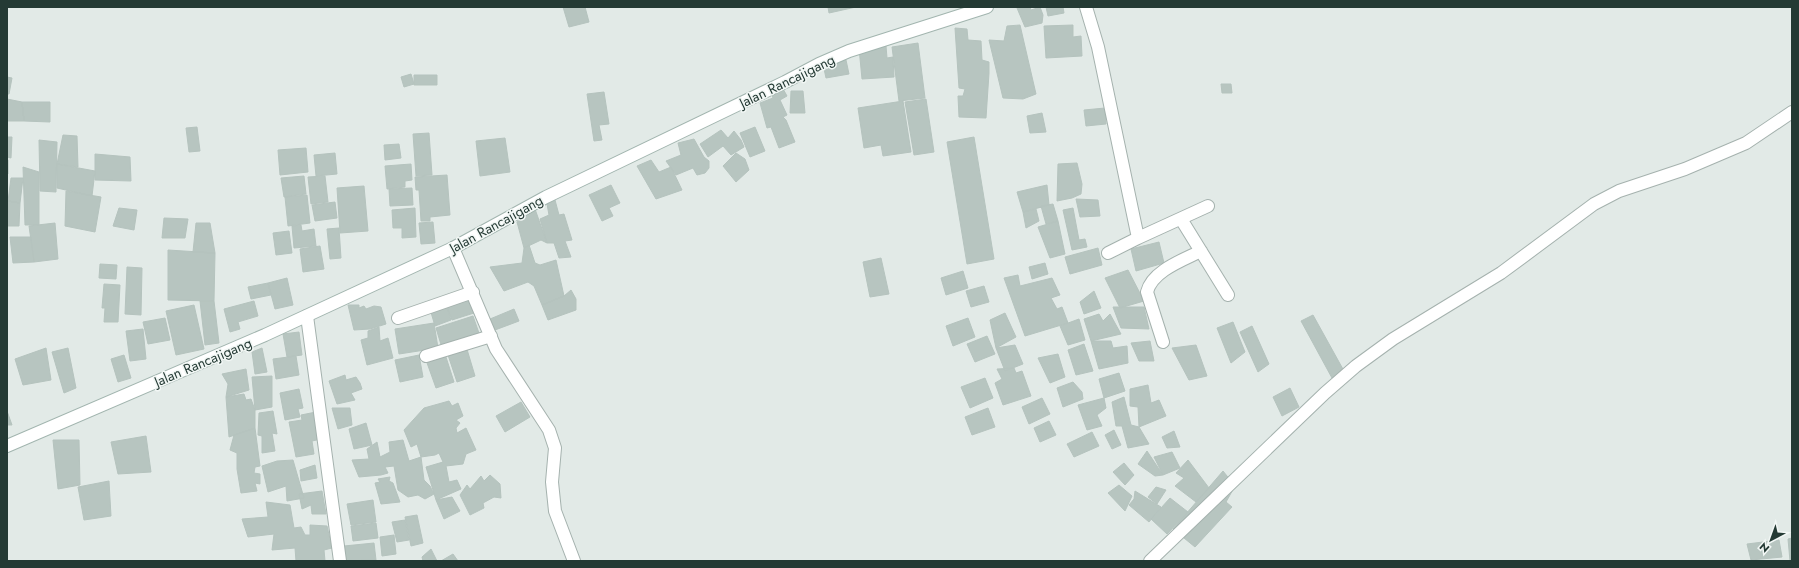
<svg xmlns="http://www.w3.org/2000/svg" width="1799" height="568" font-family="Jost,sans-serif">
<rect width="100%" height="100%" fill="#e2eae7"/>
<path fill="#b7c5c0" stroke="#b5c3be" d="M563 7H585L589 22 569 27Z
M828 7H856L829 13Z
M1018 7H1030L1031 10 1040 7 1043 15 1042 23 1025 27 1017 8Z
M1046 7H1063L1064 13 1048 16Z
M1020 25 1036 94 1023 99 1003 98 989 40 1004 41 1007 26Z
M1073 25V37L1081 36 1082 56 1046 58 1044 26Z
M955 28 967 29 968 40 981 41 982 60 989 62V73L986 118 959 117 958 96H963L965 89 959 88Z
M918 43 925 98 899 101 892 47Z
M886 46 887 58 893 57 894 77 862 79 859 48Z
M846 60 849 74 826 78 823 64Z
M411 74 414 84 404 87 401 77Z
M414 75H437V85H414Z
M7 77 12 78 9 94H7Z
M1221 84H1231L1232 93H1222Z
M782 87 787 96 780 100 787 115 783 117 786 120 795 142 779 148 771 127 767 128 760 103 773 98 771 92Z
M791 91H803L805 113H790Z
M604 92 609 124 599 125 602 140 594 141 587 94Z
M7 99 22 102 24 121H7Z
M926 99 934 152 914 155 905 102Z
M903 101 911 152 883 156 881 145 864 148 858 108Z
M22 102H50V122L24 121Z
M1105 108 1106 124 1086 126 1084 110Z
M1042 113 1046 132 1030 133 1027 116Z
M197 127 200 151 189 152 186 128Z
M755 127 765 151 750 157 740 133Z
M721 130 728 138 734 131 741 140 744 147 731 155 723 146 708 157 700 144Z
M429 133 432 175 416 176 413 134Z
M63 135 77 136 78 167 57 164Z
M7 137H12L11 158 7 157Z
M974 137 994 259 967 264 947 142Z
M505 138 510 172 480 176 476 141Z
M694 139 704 157 709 161V168L705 173 697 175 693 168 676 175 666 161 681 155 678 143Z
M39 140 57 142 56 192 40 191Z
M399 144 401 158 385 160 384 145Z
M306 148 308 172 280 175 278 150Z
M335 153 337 174 316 176 314 155Z
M736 153 745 159 749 170 736 182 723 166Z
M95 154 130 157 131 181 95 180Z
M7 159 8 160V174H7Z
M651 160 659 172 671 167 682 190 656 199 637 166Z
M1077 163 1082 184 1081 194 1072 198 1057 201 1058 164Z
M57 164 95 171 92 196 57 188Z
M411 164 412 180 405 181V187L387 189 385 166Z
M23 167 39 172V225H25Z
M447 175 450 215 430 217V221H421L419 190H416L415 177Z
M304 176 306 194 284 197 281 178Z
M325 176 328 202 311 204 308 177Z
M11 178H23L20 203 8 201Z
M611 185 620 203 609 208 613 216 602 221 589 195Z
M1047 185 1049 205 1023 212 1017 192Z
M364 186 368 231 340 233 337 188Z
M412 188 413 205 390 206 389 189Z
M66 191 101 197 95 232 65 226Z
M307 195 310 223 288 226 285 197Z
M1076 199 1098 200 1100 216 1080 217Z
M555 200 559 215 564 214 572 240 565 241 571 257 559 258 554 243H547L540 219 549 215 547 204Z
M8 201 20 203 19 226H7Z
M335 202 337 218 315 221 312 205Z
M1053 204 1058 221 1046 224 1041 206Z
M119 208 137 210 134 230 113 226Z
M415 208 416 237 402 238V228H393L392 210Z
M1073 208 1079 240 1085 239 1087 247 1072 250 1063 210Z
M535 209 547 243 541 240 524 248 517 222Z
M1036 209 1039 221 1026 228 1023 212Z
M164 218 188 219 185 238H162Z
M1058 221 1065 254 1050 258 1038 227Z
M433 222 435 243 421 244 419 223Z
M55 223 58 259 34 262 29 226Z
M196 223H210L215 253 193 252Z
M301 225 302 231 314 229 316 246 294 248 292 226Z
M339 228 341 258 330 259 327 229Z
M289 231 292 253 276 255 273 233Z
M10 237H31L34 262 13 263Z
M1159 242 1164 263 1136 271 1131 249Z
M529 245 535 263 540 265 556 260 564 296 542 305 534 286 528 282 504 291 490 267 522 263 524 248Z
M320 246 324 269 303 272 300 249Z
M1098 248 1102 265 1070 274 1065 257Z
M168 250 215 253 214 301 168 300Z
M881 258 889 294 870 297 863 262Z
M1045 263 1048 274 1032 279 1029 267Z
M100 264 117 265 116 279 99 278Z
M127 267 142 268 141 315 125 314Z
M1128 270 1144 301 1120 308 1105 278Z
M963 271 968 288 946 295 941 278Z
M1018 275 1020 286 1052 278 1060 295 1051 298 1057 309 1062 307 1068 323 1025 336 1004 278Z
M287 278 293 305 275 309 268 283Z
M268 283 271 295 251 299 248 287Z
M104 284 120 285 118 322H104L105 308H102Z
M984 286 989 302 971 307 966 291Z
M571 290 576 299V310L548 320 542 305 564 296Z
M1094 291 1101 308 1084 314 1080 302Z
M469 299 474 313 452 320 447 307Z
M200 301H214L219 343 205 345Z
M254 301 258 316 238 322 240 329 230 332 224 309Z
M446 304 451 320 435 326 430 309Z
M194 305 204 349 176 355 166 311Z
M348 305H359V308L364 306 366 309 374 306 381 307 386 324 370 329 354 330Z
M1113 307H1144L1149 329 1121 328Z
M514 309 519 321 495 330 490 319Z
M1005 313 1016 337 996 348 990 320Z
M1099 314 1103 321 1110 314 1121 334 1091 341 1084 319Z
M1313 315 1344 371 1332 378 1301 321Z
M473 316 480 336 442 348 436 328Z
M165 318 170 340 148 344 143 322Z
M968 318 975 337 953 346 946 326Z
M1079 319 1085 340 1068 345 1060 326Z
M1233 322 1245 352 1231 363 1217 328Z
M434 323 438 348 399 354 395 329Z
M1252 326 1269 364 1258 372 1240 332Z
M379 327 380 341 388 338 393 358 367 365 361 340 368 338V331Z
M143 329 146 359 130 361 126 331Z
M299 332 302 355 287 357 283 334Z
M987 336 995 354 975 362 967 344Z
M1091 341H1111L1113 348 1127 346 1128 363 1099 369Z
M1150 341 1154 361H1139L1131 343Z
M1084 344 1093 371 1076 375 1068 350Z
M1015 345 1023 364 1005 371 996 348Z
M1196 345 1207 376 1189 380 1172 348Z
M466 346 475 376 457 382 447 352Z
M46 348 51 380 23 385 15 359Z
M68 348 76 388 64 393 52 352Z
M262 348 267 372 255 374 252 352Z
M445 354 454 382 436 388 426 360Z
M1058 354 1065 377 1050 383 1038 358Z
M124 355 131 378 118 382 111 359Z
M419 355 423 377 400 382 395 360Z
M296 356 299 375 276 379 273 359Z
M1014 368 1016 373 1022 371 1031 396 1003 405 995 383 1002 379 997 369Z
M246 369 249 390 226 397 228 384 222 374Z
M1119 373 1125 391 1104 398 1099 379Z
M345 375 346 380 356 377 360 383 362 389 351 393 355 400 337 404 329 381Z
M272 376V407L255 410 252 377Z
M985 378 993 398 970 408 961 387Z
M1073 382 1082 392 1083 399 1063 407 1057 388Z
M1148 385 1151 403 1159 400 1166 416 1139 427 1138 407 1130 406V389Z
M1290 388 1299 407 1282 416 1273 397Z
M299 389 303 408 298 409 300 417 285 420 280 393Z
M244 394 246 400 251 399 255 410V428L229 437 226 397Z
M1124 397 1131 425 1139 427 1149 444 1128 448 1122 426H1116L1112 402Z
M1042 398 1050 414 1029 424 1022 407Z
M1104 398 1106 408 1097 415 1102 426 1087 430 1078 405Z
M449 401 452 406 458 403 463 416 456 420 460 423 456 428 457 433 466 428 476 450 466 454 463 464 446 466 449 482 457 480 461 489 436 500 426 467 443 462 439 453 435 455 421 457 417 444 411 447 404 430 424 408Z
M521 402 530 417 505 432 496 416Z
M332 408H350L352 425 338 429Z
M988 408 995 427 972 435 965 417Z
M7 411 12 425H7Z
M273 411 277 434 272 433 275 451 262 453V436L258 435 259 413Z
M316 412 321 439 312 441 314 454 296 457 289 422 302 420 301 415Z
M1049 421 1056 435 1040 442 1034 428Z
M366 423 372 445 354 449 349 429Z
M255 428 260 466 255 467 254 473 260 474V484L255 483 257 491 241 493 237 469V453L230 450 234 435Z
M1114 430 1121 445 1112 449 1105 435Z
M1174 431 1180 447 1167 448 1162 437Z
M1092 432 1099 446 1074 457 1067 444Z
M146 436 151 472 118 474 111 442Z
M53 440H79L80 485 58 489Z
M403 440 409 461 421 457 424 480 430 486 434 494 425 499 418 495 408 497 398 490 394 466 385 467 388 473 381 475 359 477 352 460 369 459 367 449 377 442 380 457 390 452 389 442Z
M1147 451 1163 475 1155 476 1138 464Z
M1172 452 1180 468 1163 475 1154 457Z
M293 460 304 498 287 501 286 486 268 492 262 466 277 461Z
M1188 460 1209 488 1196 502 1175 486 1184 478 1176 473Z
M1124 463 1134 475 1125 485 1113 472Z
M315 465 317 478 301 481 300 470Z
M1223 471 1235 486 1226 502 1232 507 1195 547 1173 529Z
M490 475 500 484 501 498 494 497 483 503 484 508 470 515 460 495 467 485 470 489 481 476 484 481Z
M390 477 389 481 393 483 400 502 381 504 375 483 380 482 378 479Z
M109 481 111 516 84 520 78 487Z
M1119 485 1132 496 1125 511 1108 493Z
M1156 487 1166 490 1157 504 1148 497Z
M322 491 326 514H312L311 505 302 509 299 494Z
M1135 491 1161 507 1149 522 1129 505 1134 499Z
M452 497 460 511 444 519 436 500Z
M1170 498 1188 512 1167 534 1151 519Z
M373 500 376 522 351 525 347 504Z
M266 502 290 505 294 528 301 527 305 535H310V525L327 526 332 548 324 550 325 561H296L295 548 272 550 274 534 248 537 242 519 268 517Z
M417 515 423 543 411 546 405 517Z
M405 520 409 540 397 542 392 522Z
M376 523 378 538 353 541 351 526Z
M394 535 396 554 382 556 380 537Z
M1792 538V561H1790L1788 539Z
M1779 540 1782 557 1751 560 1747 544Z
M374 543 376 560 346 561 344 546Z
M431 549 437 561H423L422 557Z
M453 554 458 561H441Z"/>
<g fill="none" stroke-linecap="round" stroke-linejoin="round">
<defs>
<path id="street" d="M1086 7 1098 47 1138 238 1108 253
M1181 219 1228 295
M1138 238 1208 206
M453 248 496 349 549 430 555 448 552 482 555 511 574 561
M307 316 340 561
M398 318 473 292
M1163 342 1147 292C1152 271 1183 260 1201 251
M426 356 491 336
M1150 561 1325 393 1356 366 1393 339 1501 273 1594 204 1619 191 1685 169 1746 143 1792 112"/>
<path id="secondary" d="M7 446 265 335 453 248 546 197 785 82 819 64 849 51 987 7"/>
</defs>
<use href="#street" stroke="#a5b2ae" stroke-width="14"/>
<use href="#secondary" stroke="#a2b5af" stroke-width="14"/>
<use href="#street" stroke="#fff" stroke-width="12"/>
<use href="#secondary" stroke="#fff" stroke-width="12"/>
</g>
<g text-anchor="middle" stroke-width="3" stroke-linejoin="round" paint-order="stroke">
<g font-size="14" fill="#243a34" stroke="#f2f7f5">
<text transform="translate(787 81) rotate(-26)" y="5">Jalan Rancajigang</text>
<text transform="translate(496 224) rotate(-29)" y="5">Jalan Rancajigang</text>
<text transform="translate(203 362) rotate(-23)" y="5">Jalan Rancajigang</text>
</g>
</g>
<rect width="1799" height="568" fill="none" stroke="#243a34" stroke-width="16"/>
<g transform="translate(1771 540) rotate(221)" stroke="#f2f7f5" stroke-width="3" paint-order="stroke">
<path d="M0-3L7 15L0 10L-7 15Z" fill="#243a34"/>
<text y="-6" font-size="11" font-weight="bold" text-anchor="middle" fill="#243a34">N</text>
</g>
</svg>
